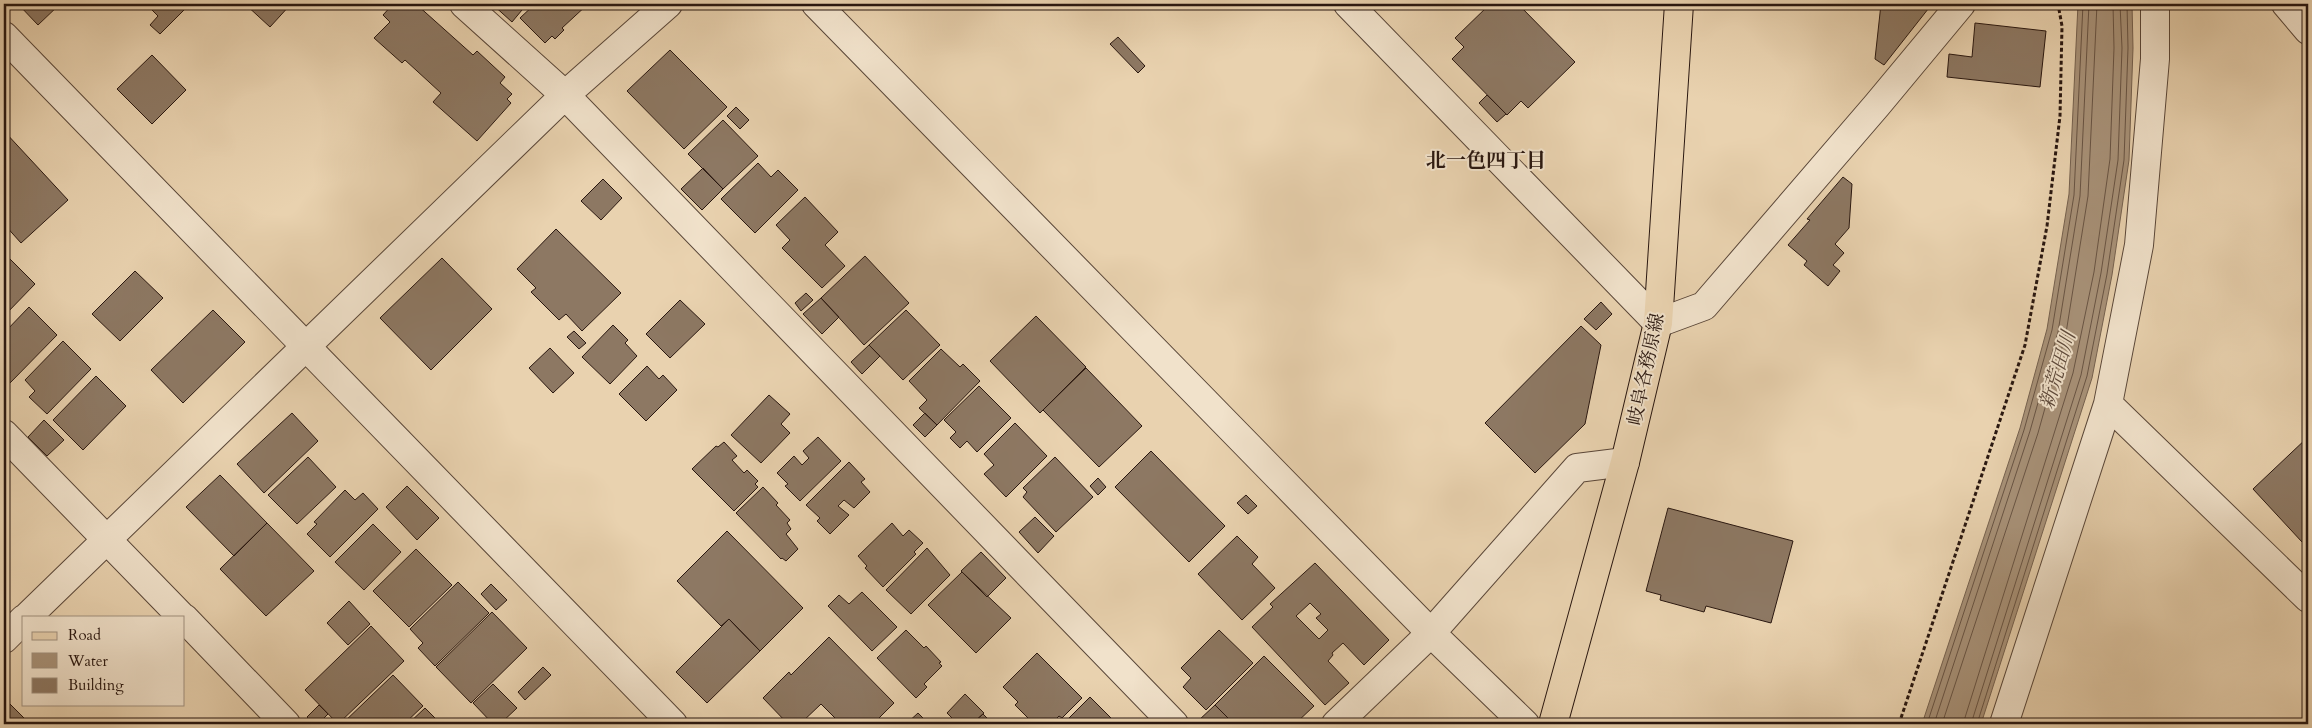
<svg xmlns="http://www.w3.org/2000/svg" width="2312" height="728" font-family="Cardo,'Noto Serif JP',serif">
<rect width="100%" height="100%" fill="#e9d2af"/>
<filter id="stains"><feTurbulence type="fractalNoise" baseFrequency=".004" numOctaves="4"/><feColorMatrix values="0 0 0 0 .2 0 0 0 0 .09 0 0 0 0 .02 0 0 0 .5 -.17"/></filter>
<radialGradient id="worn" r=".72"><stop offset=".6" stop-color="#630" stop-opacity="0"/><stop offset="1" stop-color="#630" stop-opacity=".3"/></radialGradient>
<path fill="#a89279" stroke="#75614f" d="M2078 4H2132L2133 48 2129 160 2112 275 2092 378 1981 724H1922L2020 428 2047 329 2069 194Z"/>
<g fill="none" stroke-linecap="round" stroke-linejoin="round">
<path stroke="#685444" stroke-width="1" d="M1927 724 2024 430 2052 330 2074 195 2083 4
M1934 724 2030 431 2058 332 2080 196 2089 4
M1942 724 2038 433 2066 333 2088 196 2097 4
M1963 724 2073 373 2094 272 2110 159 2114 48 2113 4
M1971 724 2081 375 2101 273 2118 160 2122 48 2120 4
M1977 724 2087 376 2107 274 2124 160 2128 48 2127 4"/>
</g>
<path fill="#8d7863" stroke="#291710" fill-rule="evenodd" d="M18 4H60L38 25Z
M146 4H190L160 34 150 25 158 16Z
M245 4H291L270 27Z
M393 4H416L473 55 477 51 505 77 500 83 512 94 507 99 511 103 477 141 433 102 441 93 405 60 402 63 374 38 390 22 383 15Z
M492 4H527L512 22Z
M535 4H588L562 28 564 30 555 39 552 36 545 43 520 18Z
M1490 4H1518L1575 62 1528 108 1521 101 1507 115 1452 59 1464 47 1455 38Z
M1813 4H1856V7Z
M1881 4H1932L1884 65 1875 59Z
M1975 23 2046 31 2040 87 1947 77 1949 54 1972 57Z
M1118 37 1145 66 1138 73 1110 44Z
M670 50 727 107 684 149 627 91Z
M152 55 186 90 152 124 117 89Z
M1487 95 1506 114 1497 122 1479 103Z
M736 107 749 120 740 129 727 116Z
M723 120 758 156 723 189 688 154Z
M4 131 68 200 21 243 4 224Z
M758 163 771 177 778 170 798 190 755 233 721 199Z
M703 168 723 189 702 210 681 189Z
M1843 177 1852 184 1849 228 1835 244 1844 253 1833 265 1840 271 1828 286 1804 265 1807 261 1788 245 1810 220 1807 219Z
M603 179 622 198 601 220 581 201Z
M805 197 838 232 825 245 845 266 822 288 782 248 790 240 776 225Z
M556 229 621 293 582 331 566 314 559 320 531 292 536 288 517 269Z
M865 256 909 303 864 345 821 298Z
M8 257 35 284 4 316V261Z
M442 258 492 309 431 370 380 318Z
M135 271 163 298 120 341 92 314Z
M806 293 813 300 801 311 795 303Z
M821 298 839 317 822 334 803 314Z
M680 300 705 324 670 358 646 334Z
M1601 302 1612 314 1596 330 1584 319Z
M29 307 57 335 10 383 4 377V333Z
M213 310 245 342 183 403 151 370Z
M906 310 940 345 903 380 869 345Z
M1036 316 1086 367 1040 413 990 361Z
M613 325 628 340 625 343 637 356 610 384 582 357Z
M1581 326 1601 345 1585 424 1535 473 1485 423Z
M574 331 586 343 579 349 567 337Z
M63 341 91 369 47 414 29 397 35 391 25 380Z
M869 345 880 356 862 374 851 362Z
M550 348 574 373 553 393 529 368Z
M941 349 960 367 963 364 980 381 937 425 919 408 927 400 909 381Z
M647 366 659 379 663 375 677 390 646 421 619 394Z
M1086 368 1142 426 1099 467 1043 410Z
M96 376 126 406 83 450 53 420Z
M979 386 1011 418 977 452 967 441 960 448 950 438 956 432 944 420Z
M769 395 790 414 781 424 790 433 761 463 731 435Z
M292 413 318 441 264 493 237 464Z
M925 413 937 425 925 437 913 425Z
M44 420 64 440 47 456 28 437Z
M1015 423 1047 456 1006 497 984 474 994 465 984 454Z
M818 437 841 461 800 501 785 486 788 484 777 473 794 456 802 465 809 458 803 451Z
M2308 437V537L2302 542 2253 489Z
M724 442 737 456 732 460 744 473 747 470 758 481 755 484 758 487 734 511 692 469 716 446 718 447Z
M1151 451 1225 526 1189 562 1115 487Z
M308 457 336 487 297 524 268 495Z
M1055 457 1093 497 1056 532 1023 497 1027 492 1023 488Z
M849 462 865 479 861 482 870 492 854 508 844 500 838 506 849 515 830 534 817 521 820 518 806 505Z
M220 475 267 523 234 556 186 507Z
M1098 478 1106 487 1098 495 1090 486Z
M407 486 439 518 417 540 386 507Z
M763 487 778 503 776 505 790 520 787 523 791 529 786 534 798 549 786 561 782 558 781 559 736 513Z
M345 490 355 500 363 493 378 509 330 557 307 534 317 524 314 522Z
M1246 495 1257 506 1248 514 1237 503Z
M1668 508 1793 541 1771 623 1706 606 1704 612 1660 600 1661 595 1646 591Z
M1035 517 1054 536 1038 553 1019 532Z
M267 523 314 571 266 616 220 569Z
M892 523 903 536 909 530 923 543 914 552 916 554 883 587 865 568 867 566 858 556Z
M373 524 401 552 364 590 335 562Z
M727 531 803 608 760 651 729 619 721 626 677 581Z
M1237 536 1258 557 1252 564 1275 588 1242 620 1198 574Z
M927 548 950 575 911 614 886 590Z
M416 549 452 585 409 627 373 591Z
M981 552 1006 578 987 597 961 571Z
M1315 563 1389 640 1364 665 1343 643 1332 653 1333 655 1328 661 1349 683 1325 705 1252 627 1273 607 1270 604ZM1310 603 1321 614 1316 618 1328 630 1319 639 1296 616Z
M962 572 1011 618 976 653 928 605Z
M458 582 489 613 435 666 418 648 423 643 410 629Z
M491 584 507 600 496 610 481 594Z
M862 592 897 627 872 651 828 606 839 595 849 604Z
M349 601 370 624 348 645 327 623Z
M492 612 527 648 471 703 436 667Z
M729 619 760 651 707 703 676 672Z
M371 626 404 661 338 724 305 690Z
M906 630 924 648 926 646 941 662 939 663 942 666 924 684 927 687 916 698 877 658Z
M1219 630 1253 663 1206 710 1183 687 1191 678 1181 668Z
M829 637 894 703 873 724H859L854 719 849 724H841L821 704 800 724H788L763 698 789 672 791 675Z
M1037 653 1082 698 1062 718 1059 716 1051 724H1034L1015 705 1018 702 1003 687Z
M1264 656 1314 706 1295 724H1234L1215 705Z
M543 667 551 675 525 700 518 692Z
M393 675 423 706 404 724H342Z
M493 684 517 708 500 724H493L473 703Z
M965 694 984 713 972 724H958L947 713Z
M1090 697 1117 724H1063Z
M4 698 30 724H4Z
M319 705 328 714 322 720 327 724H314L307 717Z
M1215 705 1234 724H1201L1198 721Z
M425 708 441 724H408Z
M918 713 929 724H906Z
M983 714 993 724H972Z"/>
<g fill="none" stroke-linecap="round" stroke-linejoin="round">
<defs>
<path id="minor" d="M464 4 565 95 1174 724
M816 4 1431 633 1525 724
M1348 4 1658 323 1704 306 1877 105 1961 4
M2286 4 2308 30
M4 36 673 724
M2108 404 2308 598
M4 434 182 617
M27 617 565 95 668 4
M184 618 286 724
M4 639 24 619
M1336 724 1431 633 1577 468 1625 462
M2004 724 2108 404 2139 245 2155 59V4"/>
<path id="major" d="M1553 724 1625 462 1658 323 1679 4"/>
</defs>
<use href="#minor" stroke="#594638" stroke-width="30"/>
<use href="#major" stroke="#291710" stroke-width="30"/>
<path stroke="#291710" stroke-width="3" stroke-dasharray="4 2.5" stroke-linecap="butt" d="M1899 724 2025 345 2047 226 2060 116 2062 26 2058 4"/>
<use href="#minor" stroke="#f1e2cb" stroke-width="28"/>
<use href="#major" stroke="#e9d2af" stroke-width="28"/>
</g>
<g text-anchor="middle" stroke-width="4" stroke-linejoin="round" paint-order="stroke">
<g font-size="19" fill="#291710" stroke="#f1e2cb">
<text transform="translate(1645 369) rotate(-78)" y="7">岐阜各務原線</text>
</g>
<g font-size="20" font-weight="bold" fill="#291710" stroke="#f1e2cb">
<text x="1486" y="167">北一色四丁目</text>
</g>
<g font-size="20" font-style="italic" fill="#5c483a" stroke="#f1e2cb">
<text transform="translate(2057 370) rotate(-73)" y="7">新荒田川</text>
</g>
</g>
<rect width="2312" height="728" fill="none" stroke="#e9d2af" stroke-width="20"/>
<rect x="5" y="5" width="2302" height="718" fill="none" stroke="#291710" stroke-width="2.5"/>
<rect x="10" y="10" width="2292" height="708" fill="none" stroke="#291710"/>
<rect x="22" y="616" width="162" height="90" fill="#f1e2cb" stroke="#a19180"/>
<rect x="32" y="632" width="25" height="8" fill="#e9d2af" stroke="#a19180"/>
<text x="68" y="640" font-size="15" fill="#291710">Road</text>
<rect x="32" y="653" width="25" height="15" fill="#a89279" stroke="#a19180"/>
<text x="68" y="666" font-size="15" fill="#291710">Water</text>
<rect x="32" y="678" width="25" height="15" fill="#8d7863" stroke="#a19180"/>
<text x="68" y="690" font-size="15" fill="#291710">Building</text>
<rect width="100%" height="100%" filter="url(#stains)"/>
<rect width="100%" height="100%" fill="url(#worn)"/>
</svg>
